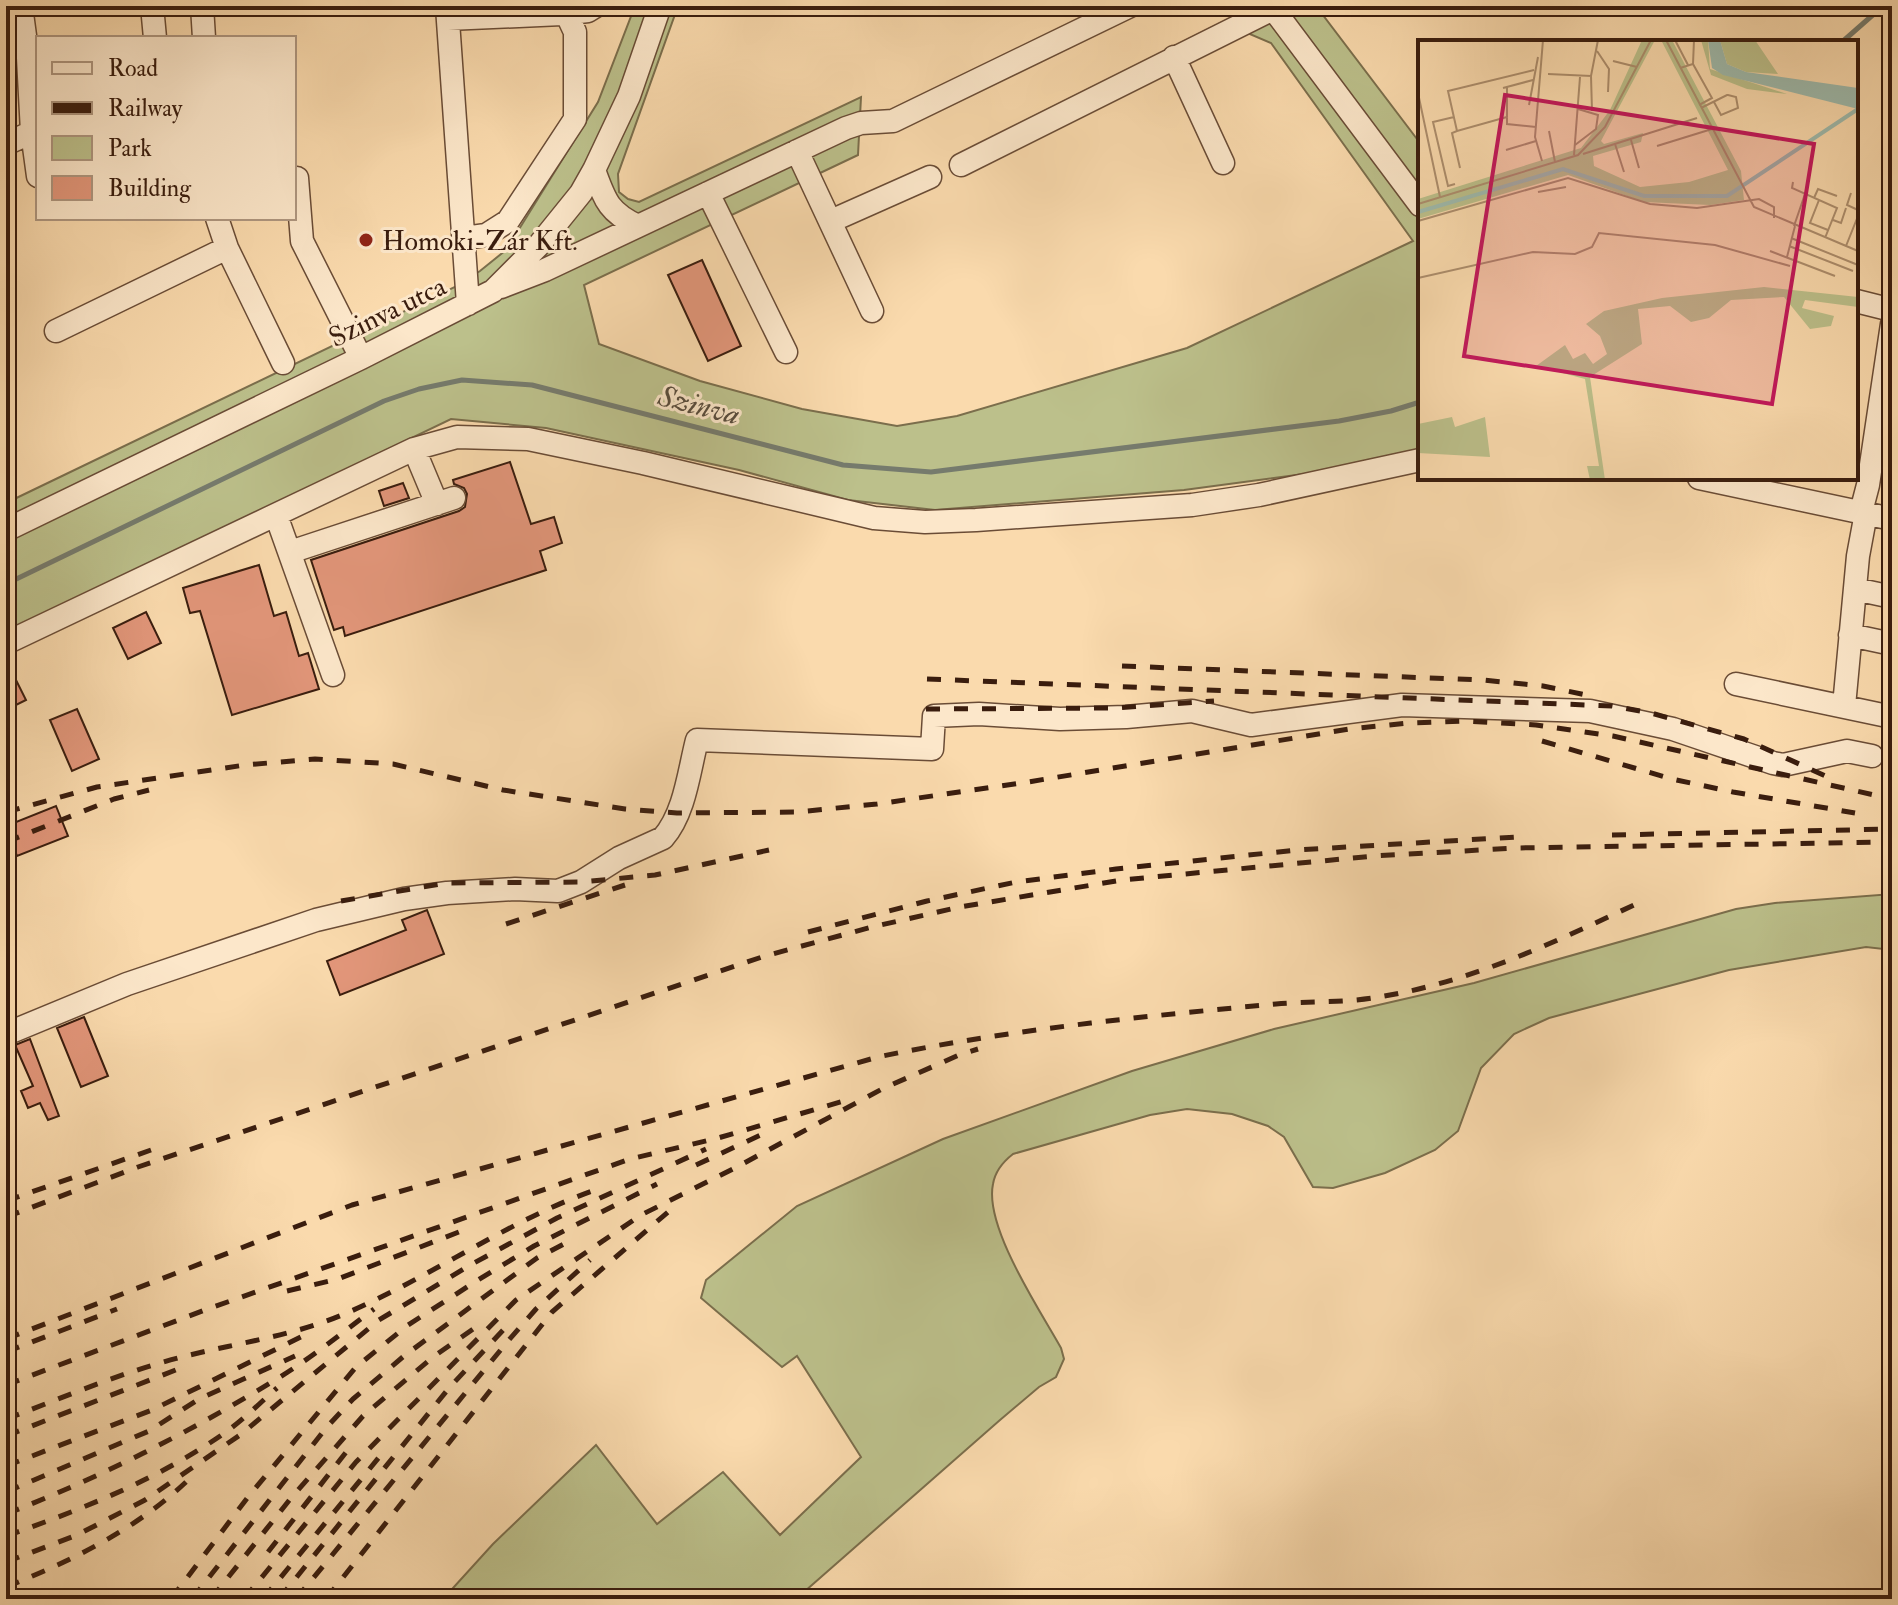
<svg xmlns="http://www.w3.org/2000/svg" width="1898" height="1605" font-family="'IM FELL Double Pica',serif">
<rect width="100%" height="100%" fill="#fadaad"/>
<filter id="stains"><feTurbulence type="fractalNoise" baseFrequency=".0025" numOctaves="4"/><feColorMatrix values="0 0 0 0 .2 0 0 0 0 .09 0 0 0 0 .02 0 0 0 .5 -.17"/></filter>
<radialGradient id="worn" r=".72"><stop offset=".6" stop-color="#630" stop-opacity="0"/><stop offset="1" stop-color="#630" stop-opacity=".3"/></radialGradient>
<path fill="#bcc08b" stroke="#7b6e4c" stroke-width="2" d="M635 6H678L618 174 619 192 628 199 639 202 861 97 858 155 584 285 599 344 700 381 802 409 897 426 957 416 1187 348 1413 241 1271 43 1245 32 1232 6H1316L1420 143V450L1334 470 1184 490 935 510 848 500 739 470 546 428 451 419 6 633V503L455 287 480 271 506 250 598 102Z
M1892 894V950L1866 947 1729 970 1549 1018 1514 1034 1481 1068 1458 1131 1435 1150 1385 1173 1333 1188 1313 1187 1284 1137 1268 1126 1232 1114 1187 1109 1150 1115 1013 1154C1004 1161 995 1172 993 1184 984 1227 1040 1310 1061 1348L1064 1359 1056 1377 1039 1387 1000 1420 796 1599H443L493 1544 596 1445 657 1524 723 1472 780 1535 861 1457 797 1356 782 1367 701 1298 706 1280 797 1206 943 1139 1132 1071 1274 1029 1474 983 1736 909 1775 903Z"/>
<g fill="none" stroke-linecap="round" stroke-linejoin="round">
<path stroke="#767b6d" stroke-width="5" d="M1842 42 1883 6
M6 584 384 401 419 389 462 380 532 385 843 465 931 472 1339 421 1391 411 1420 402"/>
</g>
<path fill="#e2967a" stroke="#3a1d0e" stroke-width="2" d="M702 260 741 346 708 361 668 275Z
M510 462 531 524 554 517 562 543 540 551 546 570 345 636 343 627 334 630 311 560 459 511 465 507 467 494 464 488 454 484 453 480Z
M403 483 409 498 384 506 379 491Z
M259 565 274 616 286 612 299 656 308 653 319 689 232 715 200 611 190 613 183 588Z
M146 612 161 643 128 659 113 628Z
M6 660 26 700 6 710Z
M77 709 99 759 72 771 50 720Z
M56 806 68 836 17 856 6 826Z
M427 910 444 954 340 995 327 961 406 930 402 920Z
M84 1017 108 1076 81 1087 57 1028Z
M30 1039 59 1116 48 1120 40 1103 28 1108 21 1091 33 1086 15 1045Z"/>
<g fill="none" stroke-linecap="round" stroke-linejoin="round">
<defs>
<path id="minor" d="M152 6 155 38
M202 6 204 38
M1271 6 1420 205
M447 7 468 304
M562 14 588 11 596 6
M448 19 562 14 568 17 575 32V119L508 221 486 235 464 238
M1174 57 1223 163
M32 132 38 176
M6 144 32 132 28 58 21 6
M797 151 872 311
M961 165 1273 9
M594 170C605 200 608 212 638 226
M297 178 302 241 361 358
M708 193 786 352
M217 218 227 248 283 363
M831 221 930 177
M501 287 545 270 846 128 861 123 893 121 1130 6
M1856 301 1892 310
M56 331 227 248
M414 449 437 504
M1699 478 1892 519
M1861 512 1868 485 1892 324
M276 515 333 675
M6 530 361 358 493 291 539 245 581 193 594 170 629 96 660 6
M290 552 454 498
M1855 589 1892 597
M1850 635 1892 644
M6 643 414 449 457 437 528 439 643 463 874 518 925 522 976 520 1192 505 1259 495 1420 460
M1736 684 1892 717
M1844 706 1858 556 1866 513
M6 1034 127 984 316 920 404 899 447 893 515 889 558 891 581 882 619 858 663 838C685 813 689 771 697 740L932 749 934 716 979 714 1060 719 1126 717 1192 711 1251 725 1402 705 1590 711 1673 729 1773 763 1783 765 1847 751 1872 756"/>
</defs>
<use href="#minor" stroke="#6a4c36" stroke-width="25"/>
<use href="#minor" stroke="#fce7ca" stroke-width="22"/>
<path stroke="#3a1d0e" stroke-width="5" stroke-dasharray="14 14" stroke-linecap="butt" d="M1122 666 1483 680 1543 686 1596 697
M927 679 1612 706 1651 713 1744 739 1830 778
M926 709 1116 708 1214 701
M1542 741 1672 779 1733 792 1855 813
M6 812 97 787 245 765 315 759 393 764 503 790 625 809 677 813 797 812 877 804 1028 782 1349 729 1408 723 1465 721 1536 725 1613 736 1892 799
M1612 835 1892 829
M6 842 114 799 149 790
M341 901 446 883 581 882 655 875 769 850
M506 924 625 885
M808 932 927 901 1016 882 1116 869 1297 850 1516 837
M696 1165 765 1133
M6 1201 151 1150
M6 1217 138 1167 765 956 872 927 960 907 1122 880 1374 856 1516 848 1892 842
M287 1291 338 1279 464 1230
M6 1339 352 1205 878 1057C1006 1030 1145 1016 1276 1004 1310 1001 1346 1003 1379 997 1471 982 1553 943 1636 904
M6 1352 117 1309
M6 1385 205 1310 630 1159 718 1138 847 1100
M6 1419C57 1400 108 1378 160 1363 220 1345 285 1339 342 1315 428 1279 504 1223 592 1191
M6 1436 186 1366
M6 1466 152 1410 309 1333
M6 1492 149 1431 199 1399 295 1356
M6 1514C99 1478 190 1432 275 1380 310 1359 342 1333 374 1309
M6 1536C83 1509 159 1479 226 1432 244 1419 261 1402 277 1388
M268 1552 347 1451
M6 1562 77 1535 145 1500 240 1435 379 1320 472 1264 557 1218 706 1149
M6 1587C71 1561 135 1530 186 1482
M171 1599 248 1497 356 1367 408 1325 478 1280 534 1246 657 1184
M192 1599 326 1428 353 1399 404 1356 537 1258 564 1244
M211 1599 291 1498 363 1416 433 1357 479 1325
M244 1599 356 1462 516 1300 641 1215 733 1169 882 1089 959 1055 978 1049
M263 1599 385 1450
M279 1599 449 1388 505 1328
M296 1599 508 1341 536 1309 590 1260
M326 1599 552 1312 675 1206"/>
</g>
<circle fill="#8f2418" stroke="#fce7ca" stroke-width="3" cx="366" cy="240" r="8"/>
<g text-anchor="middle" stroke-width="6" stroke-linejoin="round" paint-order="stroke">
<g font-size="28" fill="#3a1d0e" stroke="#fce7ca" text-anchor="start">
<text x="382" y="250">Homoki-Zár Kft.</text>
</g>
<g font-size="28" fill="#3a1d0e" stroke="#fce7ca">
<text transform="translate(387 311) rotate(-26)" y="10">Szinva utca</text>
</g>
<g font-size="30" font-style="italic" fill="#584c3d" stroke="#fce7ca">
<text transform="translate(699 405) rotate(14)" y="10">Szinva</text>
</g>
</g>
<g transform="translate(1418 40)">
<rect width="440" height="440" fill="#fadaad"/>
<path d="M224 0H237L183 101 186 104 225 93 223 102 175 116 176 126 222 147 271 142 310 130 243 0H254L323 131 326 160 292 165 226 162 150 135 0 179V159L163 108 192 70ZM283 0H290L292 29 369 54 329 49 293 35ZM302 0H337L360 34 328 32 309 24ZM346 247 440 257V267L387 260 384 268 416 276 413 286 392 289 366 257 313 260 291 278 273 282 252 266 220 269 224 304 172 337 187 440H172L169 426H181L167 339 118 326 147 305 155 319 167 313 175 324 189 314 182 296 168 284 186 271 244 258ZM34 377 37 387 67 377 72 417 0 413V384Z" fill="#bcc08b"/>
<path d="M290 0H302L309 24 328 32 440 48V69L305 35 294 28Z" fill="#9ebaac"/>
<path fill="none" stroke="#9ebaac" stroke-width="4" d="M0 172 145 129 226 156H309L440 69"/>
<path fill="none" stroke="#ad8e6d" stroke-width="2" d="M248 0 336 167 440 211M257 0 270 25M179 11 191 29 190 52M195 21 219 27M275 24 294 58 281 65M262 28 275 24 276 0M130 34 173 36 180 0M173 36 174 71M89 47V77L39 91 30 51 116 30M85 48 115 40M0 53 22 157M111 65 120 17M283 68 309 55H310L318 57 320 68 303 75 296 62M36 77 15 82 30 146 37 144M89 77V84L118 87M39 91 34 93 42 128M131 91 137 122M213 100 221 128M197 104 206 132M157 105 178 89 180 75 160 69M239 106 294 89M88 110 118 101M165 114 279 78M156 115 162 37M124 121 117 97 125 0M375 142 374 148 419 168 407 198M120 152 148 147M433 153 429 165 440 170M396 158 400 149 419 156M401 160 392 183 410 190M0 164 160 115 187 87 233 0M415 180 423 183 428 168M0 181 150 138 232 164 279 168 341 159 356 167V178M376 186 387 154M373 198 440 225M371 206 435 231M428 206 440 176M352 211 417 236M369 217 377 186M0 238 115 212 157 214 174 207 181 193 297 205 372 226"/>
<path fill="#c2185b" fill-opacity="0.15" stroke="#c2185b" stroke-width="4" d="M87 55 396 104 354 364 46 316Z"/>
<rect width="440" height="440" fill="none" stroke="#3a1d0e" stroke-width="4"/>
</g>
<rect width="1898" height="1605" fill="none" stroke="#fadaad" stroke-width="32"/>
<rect x="8" y="8" width="1882" height="1589" fill="none" stroke="#3a1d0e" stroke-width="4"/>
<rect x="16" y="16" width="1866" height="1573" fill="none" stroke="#3a1d0e" stroke-width="2"/>
<rect x="36" y="36" width="260" height="184" fill="#fce7ca" stroke="#ae967f" stroke-width="2"/>
<rect x="52" y="62" width="40" height="12" fill="#fce7ca" stroke="#ae967f" stroke-width="2"/>
<text x="108" y="76" font-size="24" fill="#3a1d0e">Road</text>
<rect x="52" y="102" width="40" height="12" fill="#3a1d0e" stroke="#ae967f" stroke-width="2"/>
<text x="108" y="116" font-size="24" fill="#3a1d0e">Railway</text>
<rect x="52" y="136" width="40" height="24" fill="#bcc08b" stroke="#ae967f" stroke-width="2"/>
<text x="108" y="156" font-size="24" fill="#3a1d0e">Park</text>
<rect x="52" y="176" width="40" height="24" fill="#e2967a" stroke="#ae967f" stroke-width="2"/>
<text x="108" y="196" font-size="24" fill="#3a1d0e">Building</text>
<rect width="100%" height="100%" filter="url(#stains)"/>
<rect width="100%" height="100%" fill="url(#worn)"/>
</svg>
